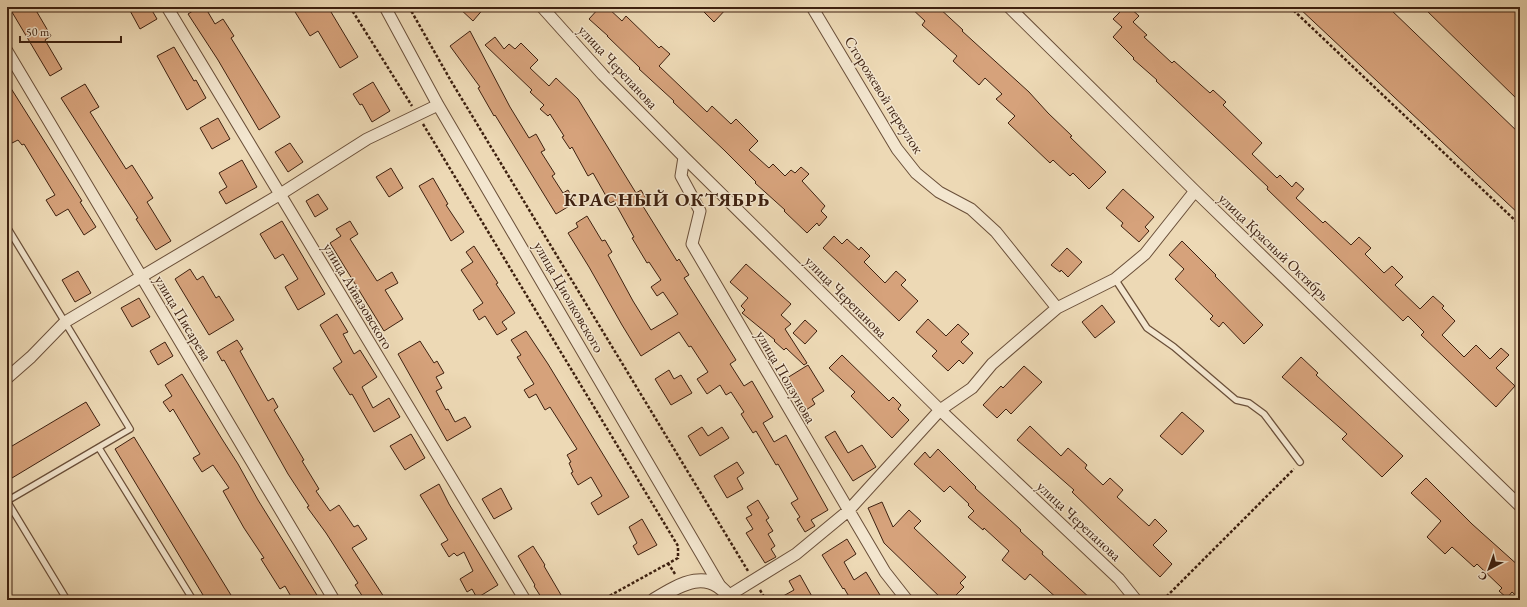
<svg xmlns="http://www.w3.org/2000/svg" width="1527" height="607" font-family="'EB Garamond',serif">
<rect width="100%" height="100%" fill="#edd9b5"/>
<filter id="stains"><feTurbulence type="fractalNoise" baseFrequency=".005" numOctaves="4"/><feColorMatrix values="0 0 0 0 .2 0 0 0 0 .09 0 0 0 0 .02 0 0 0 .5 -.17"/></filter>
<radialGradient id="worn" r=".72"><stop offset=".6" stop-color="#630" stop-opacity="0"/><stop offset="1" stop-color="#630" stop-opacity=".3"/></radialGradient>
<path fill="#d6a27b" stroke="#3e2110" d="M9 7H34L51 36 45 40 62 69 50 76Z
M128 7H150L157 19 140 29Z
M199 7H205L215 24 223 19 234 36 231 38 280 117 259 130 218 60 188 14Z
M292 7H328L358 57 340 68 318 31 310 36Z
M458 7H485L473 21Z
M600 7H607L622 21 626 16 659 48 661 46 670 54 659 66 707 112 712 106 731 124 736 119 758 141 749 150 769 168 773 164 785 176 791 170 795 173 801 167 809 174 802 181 825 206 821 211 827 217 819 226 817 223 807 233 784 211 785 210 755 183 756 182 724 150 673 102 674 101 639 69 640 68 607 36H608L589 19Z
M699 7H728L714 22Z
M910 7H938L963 30 962 31 1029 92 1048 113 1072 136 1070 137 1106 172 1089 189 1073 173 1070 176 1053 160 1050 163 1008 123 1015 116 996 99 1002 94 985 78 979 85 953 61 957 56 922 25 925 21Z
M1125 7H1129L1139 16 1133 22 1147 35 1144 37 1172 63 1174 61 1210 93 1213 90 1226 102 1223 105 1262 143 1252 154 1277 178 1280 175 1292 187 1296 182 1304 189 1296 198 1323 223 1325 221 1351 245 1359 237 1371 248 1365 254 1384 273 1392 266 1403 277 1395 285 1420 309 1433 296 1444 306 1442 308 1455 321 1442 335 1464 357 1476 345 1490 359 1501 348 1509 355 1496 368 1515 386 1496 407 1421 335 1424 332 1408 316 1403 321 1267 189 1268 187 1156 81 1157 80 1133 59 1134 58 1113 37 1122 27 1113 19Z
M1298 7H1388L1520 134V215Z
M1423 7H1516L1520 11V102Z
M470 31 510 107 529 138 536 134 545 150 541 152 555 174 552 176 563 193 568 190 574 200 570 203 571 205 556 214 495 115 494 116 478 88 480 87 450 46Z
M495 37 504 49 509 44 515 49 521 43 538 60 530 68 549 86 556 78 578 99 636 193 641 190 647 200 641 203 677 261 679 259 689 275 684 278 736 360 730 364 744 386 752 381 773 417 763 423 774 442 786 435 828 510 811 520 815 526 805 532 797 519 800 517 791 503 798 499 778 464 776 465 756 431 753 433 741 414 744 412 731 392 726 395 720 385 707 394 697 379 708 372 691 346 689 347 679 332 641 356 622 325 589 267 568 233 578 227 576 223 587 216 602 241 605 240 612 252 608 255 633 301 651 330 678 314 663 292 657 296 651 287 661 280 649 262 647 263 632 238 634 237 614 201 610 203 593 173 588 176 572 147 570 149 562 137 564 136 550 114 548 116 540 109 544 105 530 92 532 90 485 45Z
M174 47 194 81 196 80 206 98 187 110 157 56Z
M7 82 82 201 80 202 96 227 84 235 68 209 56 216 46 200 55 195 24 144 22 145 18 140 12 143 7 135Z
M373 82 390 111 372 122 362 104 360 105 353 94Z
M85 84 99 107 90 112 126 169 132 165 153 198 147 202 171 241 156 250 136 219 138 218 61 98Z
M218 118 230 139 212 149 200 128Z
M290 143 303 162 288 172 275 152Z
M242 160 257 187 226 204 219 192 227 187 219 173Z
M391 168 403 188 389 197 376 177Z
M433 178 448 204 446 205 464 232 451 241 419 186Z
M1123 189 1154 217 1145 227 1149 231 1139 242 1121 226 1123 223 1106 208Z
M318 194 328 209 315 217 306 201Z
M282 221 325 294 298 310 285 287 298 279 283 254 275 259 260 234Z
M350 221 358 234 350 239 377 281 392 272 398 283 385 290 403 319 384 331 330 243 341 236 336 229Z
M834 236 842 244 847 239 859 250 861 247 870 256 864 262 885 283 896 271 906 280 901 285 918 301 899 321 838 262 823 248Z
M1182 241 1216 275 1215 276 1263 325 1244 344 1223 322 1219 327 1210 319 1213 316 1175 279 1184 269 1169 255Z
M474 246 498 283 496 284 515 313 502 322 507 329 497 335 485 316 479 320 473 310 483 303 461 270 473 262 466 252Z
M1067 248 1082 262 1068 277 1061 270 1060 272 1051 265Z
M746 264 791 304 781 315 791 324 785 329 807 363 804 365 786 348 784 350 774 341 775 340 742 313 745 310 741 306 748 298 730 282Z
M190 269 197 280 203 276 216 298 219 296 234 320 209 335 175 279Z
M78 271 91 293 75 302 62 280Z
M139 298 150 317 132 327 121 308Z
M1102 305 1115 322 1095 338 1082 322Z
M337 314 348 332 343 334 354 354 360 350 377 377 362 387 373 408 389 398 400 417 374 432 352 394 350 395 333 368 342 362 320 325Z
M928 319 946 336 958 324 969 334 961 342 973 353 963 364 959 360 948 371 932 356 937 351 916 332Z
M805 320 817 331 805 344 793 333Z
M526 331 548 364 629 497 598 515 591 503 602 496 591 477 578 485 571 473 573 472 569 463 571 462 567 455 577 449 550 407 545 410 536 394 529 398 524 390 534 384 517 357 521 355 511 340Z
M237 340 243 349 240 351 268 401 273 398 278 407 274 410 304 460 302 461 319 489 316 491 330 511 339 505 354 527 358 525 367 539 352 548 386 600H365L355 585 358 583 326 533 307 507 309 506 288 474 224 360 222 361 217 352Z
M420 341 434 363 437 361 444 373 436 377 442 388 436 391 446 410 448 409 455 422 465 417 471 427 447 441 398 354Z
M165 342 173 356 158 365 150 351Z
M842 355 889 401 893 397 901 405 898 409 909 420 892 438 851 396 855 392 829 368Z
M1301 357 1318 373 1316 375 1403 456 1382 477 1342 439 1347 434 1282 377Z
M808 365 824 391 812 399 815 404 803 412 796 401 800 399 787 378Z
M1024 366 1042 382 1011 414 1006 409 997 418 983 405 1001 386 1003 388Z
M669 370 674 379 681 375 692 393 671 405 655 379Z
M182 374 222 439 238 464 258 500 320 600H293L285 586 280 589 261 559 264 558 244 528 223 491 229 488 213 465 202 472 193 458 200 454 173 409 170 412 163 402 172 396 165 385Z
M86 402 100 425 7 481V449Z
M1182 412 1204 431 1182 455 1160 436Z
M1030 426 1061 456 1068 448 1087 465 1085 468 1103 485 1110 478 1123 490 1117 497 1149 526 1155 519 1167 531 1153 545 1172 564 1160 577 1072 492 1074 490 1017 440Z
M702 427 708 436 722 427 729 438 700 456 688 436Z
M835 431 848 453 862 445 876 467 853 481 825 437Z
M411 434 425 458 405 470 390 446Z
M134 437 234 600H206L115 449Z
M938 449 976 487 975 488 1021 530 1020 531 1043 552 1042 554 1092 600H1059L1030 574 1025 580 1002 560 1009 551 984 528 983 530 968 517 974 511 968 505 969 504 950 486 944 492 914 464 925 452 930 458Z
M737 462 744 473 737 478 743 489 727 498 714 476Z
M1426 478 1472 524 1520 567V599L1512 592 1507 598 1499 591 1502 588 1477 564 1474 567 1452 547 1445 554 1427 537 1441 521 1411 493Z
M439 484 449 504 498 585 477 598 472 589 467 592 460 579 473 571 464 552 457 556 454 553 449 557 441 544 448 540 420 495Z
M501 488 512 509 494 519 482 499Z
M758 500 769 518 766 520 773 531 768 534 775 546 771 549 776 557 765 563 746 533 753 529 746 518 752 515 747 507Z
M882 502 893 527 909 510 921 521 914 528 966 577 960 583 964 587 951 600H943L884 543 868 508Z
M642 519 657 545 638 555 633 546 637 543 629 527Z
M847 539 856 554 844 562 854 580 866 572 883 600H851L844 588 843 589 822 555Z
M533 546 545 565 544 566 564 600H543L534 586 535 585 518 556Z
M800 575 814 600H776L794 590 789 581Z"/>
<g fill="none" stroke-linecap="round" stroke-linejoin="round">
<defs>
<path id="service" d="M7 227 130 429 7 501 67 600
M1115 279 1147 328 1174 347 1236 400 1249 403 1264 414 1300 462
M99 448 193 600"/>
<path id="minor" d="M167 7 525 600
M385 7 438 105 720 586
M542 7 603 75 684 157 940 410 1119 579 1136 600
M812 7 897 149 916 173 939 192 971 209 996 232 1057 308
M1009 7 1195 191 1520 506
M7 51 334 600
M684 157 681 176 700 211 692 244 885 572 907 600
M7 378 31 357 65 322 279 195 367 139 438 105
M728 596 796 554 848 511 940 410 972 388 992 364 1057 308 1115 279 1145 254 1195 191"/>
<path id="tertiary" d="M654 600C680 584 710 566 731 600"/>
</defs>
<use href="#service" stroke="#6a4f39" stroke-width="8"/>
<use href="#minor" stroke="#6a4f39" stroke-width="13"/>
<use href="#tertiary" stroke="#6a4f39" stroke-width="15"/>
<path stroke="#3e2110" stroke-width="2.5" stroke-dasharray="3 2" stroke-linecap="butt" d="M350 7 412 106
M409 7 451 81 748 571
M1290 7 1520 225
M423 124 678 546V558L602 600
M668 563 675 574
M760 590 766 600
M1163 600 1294 469"/>
<use href="#service" stroke="#f3e6cf" stroke-width="5.5"/>
<use href="#minor" stroke="#f3e6cf" stroke-width="11"/>
<use href="#tertiary" stroke="#f3e6cf" stroke-width="13"/>
</g>
<g text-anchor="middle" stroke-width="3" stroke-linejoin="round" paint-order="stroke">
<g font-size="15" fill="#3e2110" stroke="#f3e6cf">
<text transform="translate(618 67) rotate(47)" y="5">улица Черепанова</text>
<text transform="translate(884 95) rotate(58)" y="5">Сторожевой переулок</text>
<text transform="translate(1274 247) rotate(44)" y="5">улица Красный Октябрь</text>
<text transform="translate(358 296) rotate(59)" y="5">улица Айвазовского</text>
<text transform="translate(569 297) rotate(60)" y="5">улица Циолковского</text>
<text transform="translate(846 297) rotate(45)" y="5">улица Черепанова</text>
<text transform="translate(183 318) rotate(59)" y="5">улица Писарева</text>
<text transform="translate(786 377) rotate(60)" y="5">улица Ползунова</text>
<text transform="translate(1079 521) rotate(43)" y="5">улица Черепанова</text>
</g>
<g font-size="19" font-weight="bold" letter-spacing="1" fill="#3e2110" stroke="#f3e6cf">
<text x="667" y="206">КРАСНЫЙ ОКТЯБРЬ</text>
</g>
</g>
<rect width="1527" height="607" fill="none" stroke="#edd9b5" stroke-width="24"/>
<rect x="8" y="8" width="1511" height="591" fill="none" stroke="#3e2110" stroke-width="2"/>
<rect x="12" y="12" width="1503" height="583" fill="none" stroke="#3e2110"/>
<g transform="translate(1489 569) rotate(221)" stroke="#f3e6cf" stroke-width="3" paint-order="stroke">
<path d="M0-3L7 15L0 10L-7 15Z" fill="#3e2110"/>
<text y="-6" font-size="11" font-weight="bold" text-anchor="middle" fill="#3e2110">С</text>
</g>
<path d="M20 36v6h101v-6" fill="none" stroke="#3e2110" stroke-width="2"/>
<text x="26" y="36" font-size="12" fill="#3e2110" stroke="#f3e6cf" stroke-width="3" paint-order="stroke">50 m</text>
<rect width="100%" height="100%" filter="url(#stains)"/>
<rect width="100%" height="100%" fill="url(#worn)"/>
</svg>
